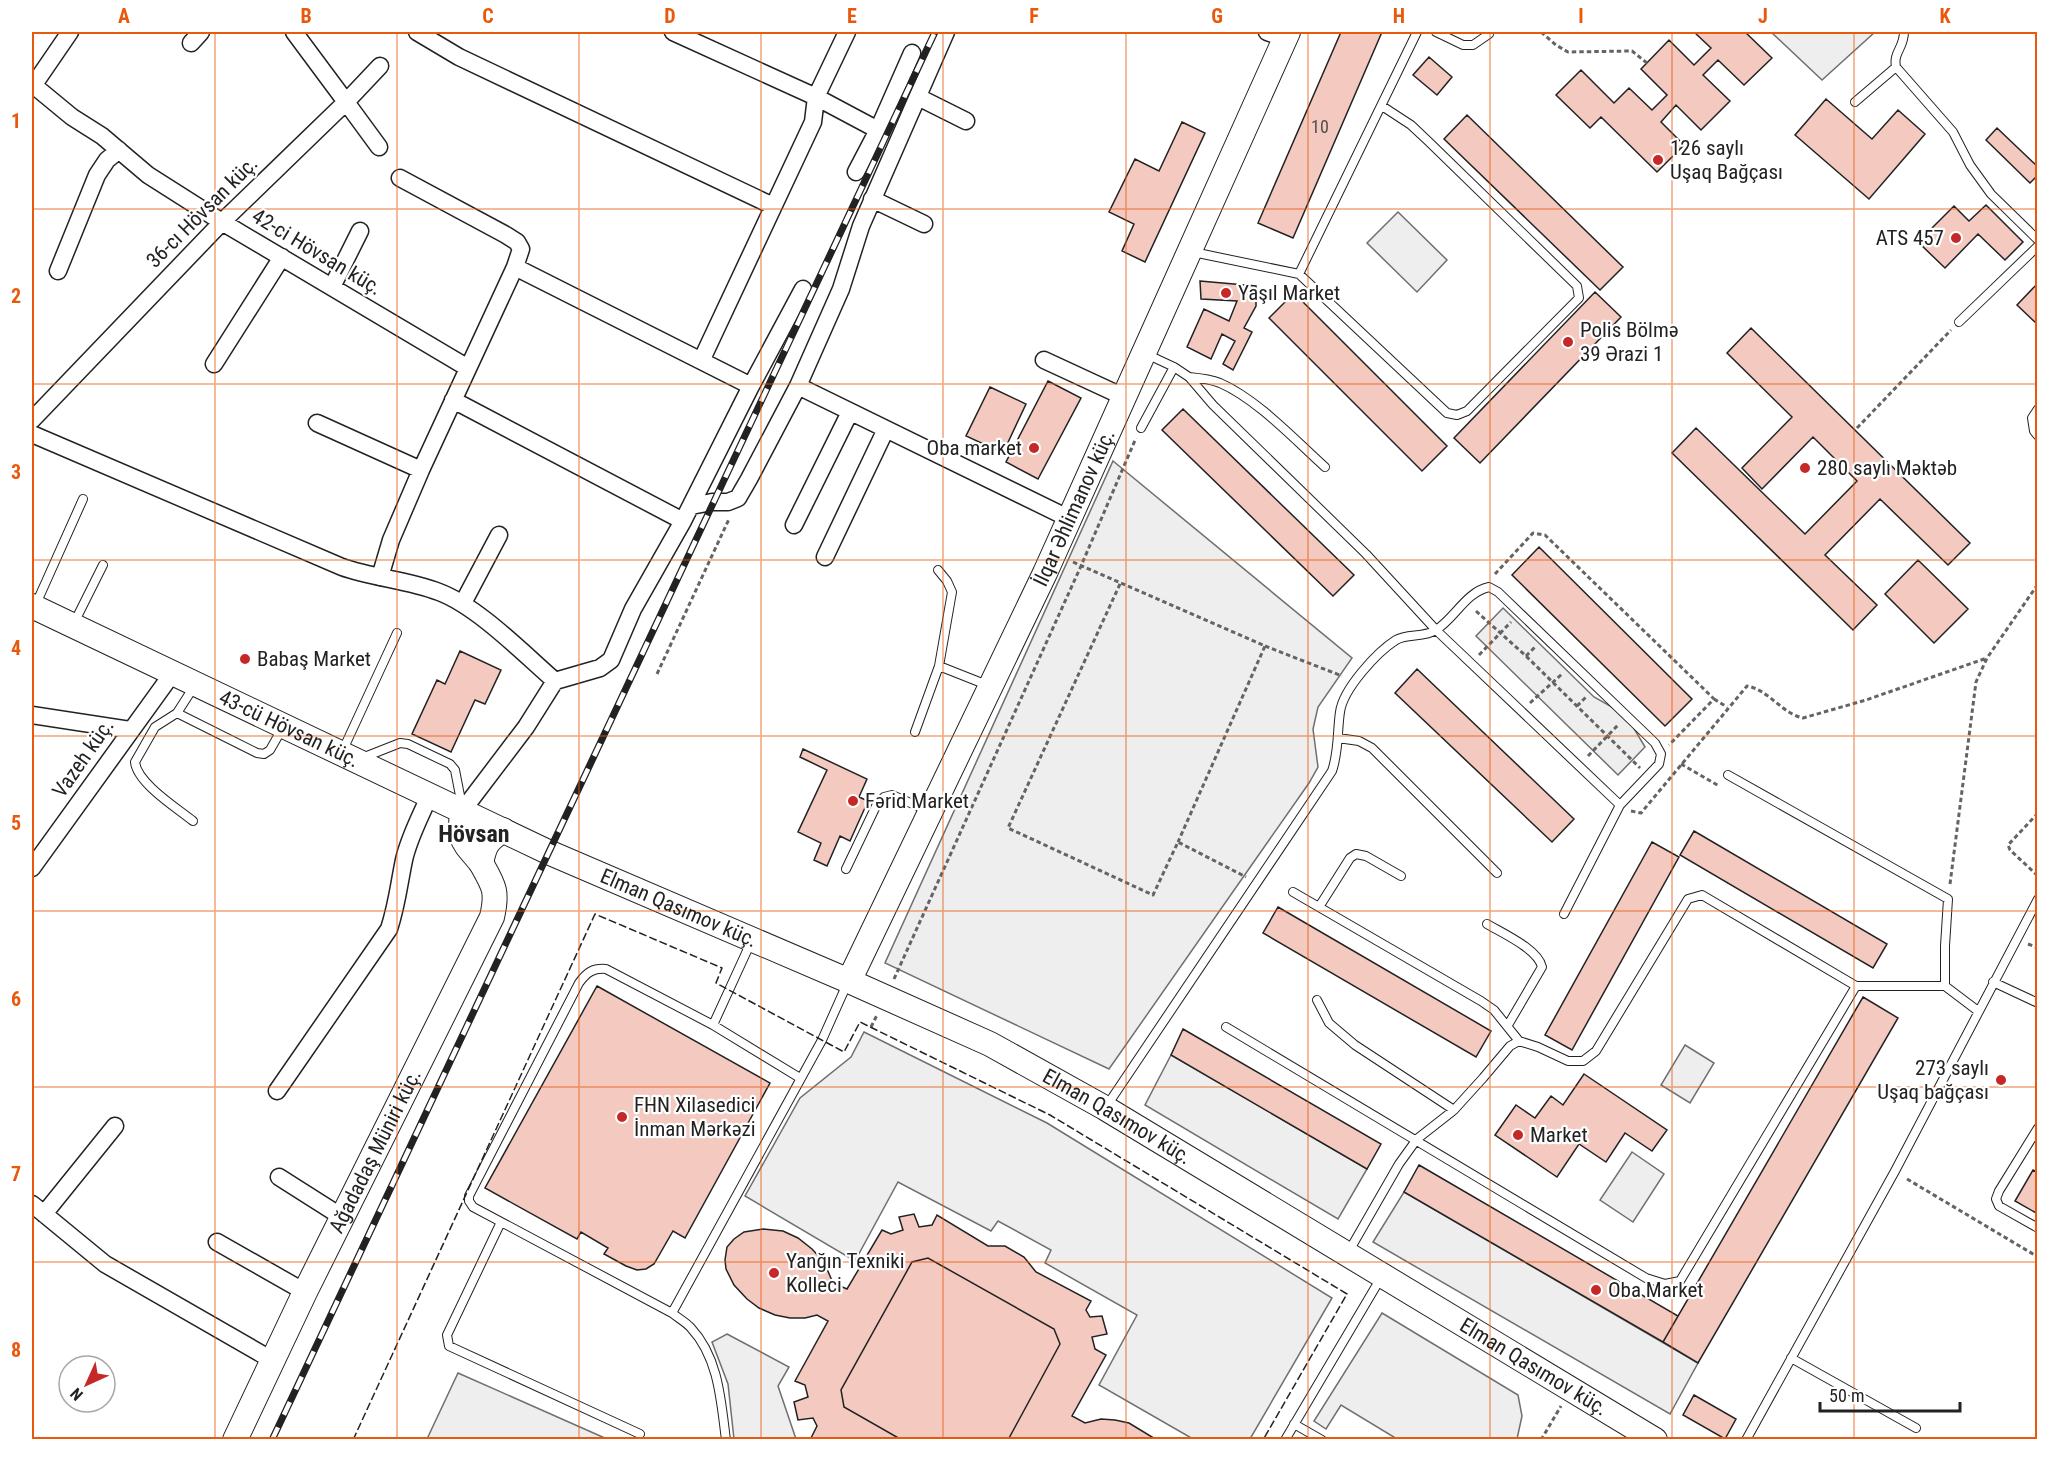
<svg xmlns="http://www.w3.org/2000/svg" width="2069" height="1471" font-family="'Roboto Condensed',sans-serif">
<rect width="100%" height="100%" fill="#fff"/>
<path fill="#eee" stroke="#6f6f6f" stroke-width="1.5" d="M1771 32H1875L1822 80Z
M1398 212 1447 260 1417 292 1367 243Z
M1113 461 1352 658 1318 707 1313 729 1318 767 1309 783 1109 1069 885 963Z
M1503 608 1594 697 1626 715 1645 747 1618 775 1476 636Z
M864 1032 1047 1123 1332 1298 1250 1439H1193L1099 1385 1137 1315 1045 1263 1051 1250 998 1221 991 1231 898 1182 855 1261 745 1196 800 1098 851 1057Z
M1685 1045 1714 1063 1690 1103 1661 1085Z
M1171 1055 1367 1169 1338 1219 1145 1105Z
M1632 1152 1664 1174 1633 1222 1600 1200Z
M1404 1192 1698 1363 1670 1414 1373 1242Z
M1382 1313 1518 1395 1522 1416 1517 1439H1397L1341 1405 1326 1429 1314 1421Z
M727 1334 789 1367 778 1386 796 1439H734L728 1384 712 1342Z
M458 1373 607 1439H427Z"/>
<path fill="#f3c9c0" stroke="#222" stroke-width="1.5" d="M1341 32H1382L1293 238 1258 223Z
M1694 32H1745L1772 58 1744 85 1718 60 1703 75 1730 101 1701 130 1676 105 1661 122 1684 145 1657 172 1601 117 1590 128 1556 95 1581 70 1614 103 1629 88 1652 110 1667 95 1641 69 1669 40 1694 65 1711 48Z
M1429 57 1452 77 1437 95 1413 75Z
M1826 99 1872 139 1898 110 1925 134 1869 199 1795 135Z
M1467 115 1623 267 1600 290 1444 139Z
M1182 122 1205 133 1145 262 1122 251 1134 224 1109 212 1135 159 1159 171Z
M1997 128 2038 167V175L2030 183 1986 140Z
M1986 205 2023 242 2005 260 1978 234 1945 268 1918 242 1954 206 1969 221Z
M1200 281 1256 286V306L1244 328 1252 332 1233 370 1223 364 1235 341 1222 334 1211 359 1187 347 1204 309 1229 321 1237 301 1201 299Z
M2038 283V325L2017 305Z
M1595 292 1621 317 1480 463 1454 438Z
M1294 293 1447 446 1422 471 1269 318Z
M1751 328 1970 543 1948 565 1880 499 1825 555 1877 605 1853 630 1672 453 1696 428 1805 534 1857 481 1813 437 1762 489 1742 468 1792 417 1727 353Z
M1048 381 1081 398 1038 479 1006 462Z
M990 387 1026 404 1003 453 966 436Z
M1183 409 1354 575 1333 596 1162 430Z
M1539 547 1692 699 1665 726 1512 575Z
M1918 560 1968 609 1934 643 1885 594Z
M460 651 501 670 485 704 475 700 451 752 412 734 437 680 445 684Z
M1417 669 1574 819 1552 842 1395 693Z
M803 749 867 779 859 797 868 801 850 841 840 836 827 866 814 860 821 843 798 832 827 770 800 757Z
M1694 831 1887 944 1873 968 1680 855Z
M1652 842 1679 857 1572 1050 1545 1035Z
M1278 907 1491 1031 1476 1057 1263 933Z
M597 986 770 1083 685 1238 673 1231 654 1264 646 1269 637 1270 626 1266 604 1254 608 1248 581 1232 577 1239 485 1188Z
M1863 997 1898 1018 1698 1363 1663 1342Z
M1183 1029 1381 1144 1367 1169 1171 1055Z
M1584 1074 1667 1130 1652 1151 1625 1133 1606 1162 1579 1144 1557 1177 1495 1135 1516 1105 1535 1118 1551 1096 1563 1105Z
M1419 1165 1678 1316 1663 1342 1404 1192Z
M2033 1170 2038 1173V1214L2015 1201Z
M914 1214 919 1227 932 1225 937 1215 988 1246H1005L1024 1257 1036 1272 1091 1301 1086 1310 1090 1317 1102 1316 1107 1334 1092 1337 1095 1349 1106 1355 1072 1416 1085 1423 1101 1419 1115 1420 1129 1423 1157 1440H1008L1060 1344 1054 1329 928 1258 912 1262 841 1390 844 1407 902 1440H814L811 1438 817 1426 813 1418 798 1420 794 1402 808 1397 805 1385 795 1381 828 1321 817 1315 805 1318H790L775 1315 759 1308 747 1299 734 1285 726 1269 725 1260 727 1247 734 1239 744 1232 763 1229 783 1231 798 1238 812 1249 824 1262 833 1283 847 1289 882 1230 891 1234 903 1230 899 1217Z
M914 1214 919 1227 932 1225 937 1215 988 1246H1005L1024 1257 1036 1272 1091 1301 1086 1310 1090 1317 1102 1316 1107 1334 1092 1337 1095 1349 1106 1355 1072 1416 1085 1423 1101 1419 1115 1420 1129 1423 1157 1440H814L811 1438 817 1426 813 1418 798 1420 794 1402 808 1397 805 1385 795 1381 828 1321 817 1315 805 1318H790L775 1315 759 1308 747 1299 734 1285 726 1269 725 1260 727 1247 734 1239 744 1232 763 1229 783 1231 798 1238 812 1249 824 1262 833 1283 847 1289 882 1230 891 1234 903 1230 899 1217Z
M1694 1395 1736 1419 1725 1439 1683 1415Z"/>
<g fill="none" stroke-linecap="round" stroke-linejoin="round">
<defs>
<path id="lane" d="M1436 32 1463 45H1473L1489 34
M1904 32C1904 48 1893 52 1896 67L1953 132 1970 165 1991 194 2038 240
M1855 102 1896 67
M1193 252 1299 274 1417 32
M1299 274 1447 413 1457 415 1467 411 1579 298 1577 286 1428 141 1411 125 1382 106
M1959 322 2038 246
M1189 377C1200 378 1210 379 1220 383 1257 399 1295 440 1325 467
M2038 409 2032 418 2034 431 2038 436
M1141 428 1174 367
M36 604 83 499
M74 623 103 565
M939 666 987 685
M177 713 257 753 264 754 270 750 282 729
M915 732 939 666 952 592 947 581 938 570
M1338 738 1359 741 1372 748 1497 873
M342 752 397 633
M362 758 400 743 408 744 450 764 455 770 462 806
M1728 775 1948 899 1945 946V986L1978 1011
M193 821C177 808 137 783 135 762L155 727 177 713 195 685
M846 869 877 804 884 797 892 795 927 810
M1293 892 1481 1001 1494 1010 1519 1041 1538 1047 1568 1061H1583L1596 1051 1688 899 1702 895 1856 986H1945
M1319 907 1350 858 1356 854 1366 856 1401 876
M1564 914 1620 805
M1487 924C1502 933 1538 949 1542 967L1508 1025
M1993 982 2038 1003
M1317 1000 1329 1023 1355 1045 1454 1110
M713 1025 751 942
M1226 1027 1646 1278 1665 1284 1680 1281 1856 986
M1106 1107 1332 771C1339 751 1337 732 1340 712 1343 689 1377 652 1396 640 1407 633 1424 638 1436 630 1455 618 1466 592 1489 587L1498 592 1655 743 1661 754 1659 764 1620 805 1436 630 1366 554 1213 405 1189 377 1174 367 1144 353
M2038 1128 1999 1191 1996 1199 1999 1206 2038 1228
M501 1222 447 1335 449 1346 640 1434
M1349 1251 1399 1164 1417 1139 1454 1110 1483 1078 1510 1046 1519 1041
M672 1313 473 1207 469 1201V1196L579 983C587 972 593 968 606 969L713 1025 800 1078
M1791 1358 1916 1428
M1294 1424 1322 1440
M726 1440C721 1402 719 1358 691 1328 686 1322 678 1318 672 1313L822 1040 847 984
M1285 1440 1382 1276
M1746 1440 1895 1171 2038 899"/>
<path id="street" d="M417 32 459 57 773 206
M673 32 816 97 878 130
M1267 32 1284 38
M191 43 201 32
M32 84 72 117 102 136 148 175 222 222 468 368
M33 86 70 32
M918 97 966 121
M379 147 346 102 380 66
M856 172 878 130 912 53
M872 199 924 224
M515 267 751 386
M58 271 97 175 107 160 119 150
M332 287 360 231
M702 359 813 122 816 97 847 32
M1044 360 1124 397
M214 364 282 257
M798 386 1070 519
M453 400 683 521
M32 420 222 222 346 102 294 32
M317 423 421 470
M32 434 342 567C373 578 408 580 439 592 477 606 524 654 555 681
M691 506 712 502H728L738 498 749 479 798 386 841 289 861 226 946 32
M794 525 850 412
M825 557 886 429
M380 577 391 540 421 470 515 267 521 249 517 242 506 235 400 178
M463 603 499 535
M32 715 130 730
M463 810 526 727 555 681 600 668 611 660 633 609 683 521 751 386 803 289
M32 868 172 674
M277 1091 389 929C397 905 399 884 404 860 409 837 421 816 430 794
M279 1177 342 1217
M32 1204 105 1264 272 1360
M44 1214 115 1126
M217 1242 305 1292"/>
<g id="secondary">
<path id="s1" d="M32 606 548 852 849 981 990 1044 1105 1108 1655 1440"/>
<path d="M463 810C457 840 463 841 481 863 485 844 487 841 503 830"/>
<path id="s2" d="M849 981 1045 573 1288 32"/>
<path id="s3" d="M235 1440 305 1292 492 917C498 891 494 886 481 863"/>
</g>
</defs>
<use href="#lane" stroke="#222" stroke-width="10"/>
<use href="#street" stroke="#222" stroke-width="19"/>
<use href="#secondary" stroke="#222" stroke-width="26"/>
<path stroke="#646464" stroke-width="3" stroke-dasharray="4.5 3" stroke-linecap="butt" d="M1541 32 1556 45 1568 52 1632 51 1647 63
M1857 428 1951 330
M1073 562 1265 646 1178 842
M1495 574 1533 533 1545 535 1709 694 1714 699 1669 745
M1120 584 1008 828 1153 895 1178 842 1246 877
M1476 611 1526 656 1640 768
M1265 646 1342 676
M1479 655 1511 622
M1526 656 1536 646
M657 674 729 519
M1714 699 1727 707
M1530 703 1563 673
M1577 706 1587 696
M1588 756 1619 724
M1681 764 1719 786
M1631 811 1641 813 1747 686C1769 690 1781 713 1803 718L1866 700 1987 658
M2038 813 2008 845 2010 850 2038 876
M1950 884 1976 682 1987 658 2038 584
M2028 944 2038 948
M894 979 1081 566 1136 438
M871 1027 877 1015
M1907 1179 2038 1257
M1541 1440 1561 1406"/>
<use href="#lane" stroke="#fff" stroke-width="8"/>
<use href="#street" stroke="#fff" stroke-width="16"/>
<use href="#secondary" stroke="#fff" stroke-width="24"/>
<defs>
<path id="rail" d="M272 1440 935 32"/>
</defs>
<use href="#rail" stroke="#222" stroke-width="7"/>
<use href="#rail" stroke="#fff" stroke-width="4.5" stroke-dasharray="14" stroke-linecap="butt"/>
<path stroke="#222" stroke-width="1.5" stroke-dasharray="8 3" stroke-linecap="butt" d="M353 1440 595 914 722 968 716 983 844 1052 860 1022 1050 1115 1347 1294 1263 1440"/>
</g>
<path fill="none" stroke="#e8590c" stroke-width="1.5" stroke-opacity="0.55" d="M215 32V1440M397 32V1440M579 32V1440M761 32V1440M943 32V1440M1126 32V1440M1308 32V1440M1490 32V1440M1672 32V1440M1854 32V1440M32 209H2038M32 384H2038M32 560H2038M32 736H2038M32 911H2038M32 1087H2038M32 1262H2038"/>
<g fill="#c62828" stroke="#fff" stroke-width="2">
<circle cx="1658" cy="160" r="6"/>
<circle cx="1956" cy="238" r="6"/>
<circle cx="1226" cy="293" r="6"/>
<circle cx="1568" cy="342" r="6"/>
<circle cx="1034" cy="448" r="6"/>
<circle cx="1805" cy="468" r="6"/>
<circle cx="245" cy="659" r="6"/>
<circle cx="853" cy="801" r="6"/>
<circle cx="2001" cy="1080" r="6"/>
<circle cx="622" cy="1117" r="6"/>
<circle cx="1518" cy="1135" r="6"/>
<circle cx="774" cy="1273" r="6"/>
<circle cx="1596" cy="1290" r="6"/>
</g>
<g text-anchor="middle" stroke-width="4.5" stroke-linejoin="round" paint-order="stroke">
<g font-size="18" fill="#564c4a">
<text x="1320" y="133">10</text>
</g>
<g font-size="21" fill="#222" stroke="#fff" text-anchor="start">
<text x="1670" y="155">126 saylı<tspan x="1670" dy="24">Uşaq Bağçası</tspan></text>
<text x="1944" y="245" text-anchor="end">ATS 457</text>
<text x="1238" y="300">Yaşıl Market</text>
<text x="1580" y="337">Polis Bölmə<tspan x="1580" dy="24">39 Ərazi 1</tspan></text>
<text x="1022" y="455" text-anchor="end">Oba market</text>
<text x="1817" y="475">280 saylı Məktəb</text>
<text x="257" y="666">Babaş Market</text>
<text x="865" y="808">Fərid Market</text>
<text x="1989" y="1075" text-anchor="end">273 saylı<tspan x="1989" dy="24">Uşaq bağçası</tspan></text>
<text x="634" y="1112">FHN Xilasedici<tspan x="634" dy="24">İnman Mərkəzi</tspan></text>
<text x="1530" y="1142">Market</text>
<text x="786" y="1268">Yanğın Texniki<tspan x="786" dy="24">Kolleci</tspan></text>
<text x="1608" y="1297">Oba Market</text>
</g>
<g font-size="21" fill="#222" stroke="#fff">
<text transform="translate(202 212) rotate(-45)" y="7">36-cı Hövsan küç.</text>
<text transform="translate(317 252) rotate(31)" y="7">42-ci Hövsan küç.</text>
<text dy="7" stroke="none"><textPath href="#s2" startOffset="524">İlqar Əhlimanov küç.</textPath></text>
<text dy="7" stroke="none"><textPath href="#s1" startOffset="285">43-cü Hövsan küç.</textPath></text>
<text transform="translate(83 758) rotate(-55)" y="7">Vazeh küç.</text>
<text dy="7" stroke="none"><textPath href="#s1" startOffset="714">Elman Qasımov küç.</textPath></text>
<text dy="7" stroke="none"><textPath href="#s1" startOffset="1200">Elman Qasımov küç.</textPath></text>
<text dy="7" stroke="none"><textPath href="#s3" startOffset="321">Ağadadaş Müniri küç.</textPath></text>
<text dy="7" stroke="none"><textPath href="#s1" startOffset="1686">Elman Qasımov küç.</textPath></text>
</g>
<g font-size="24" font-weight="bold" fill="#222" stroke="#fff">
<text x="474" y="842">Hövsan</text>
</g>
</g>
<rect width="2069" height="1471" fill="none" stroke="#ffffff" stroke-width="66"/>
<g transform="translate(87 1384) rotate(225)"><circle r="28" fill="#ffffff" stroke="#a7a7a7" stroke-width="1.5"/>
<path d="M0-4.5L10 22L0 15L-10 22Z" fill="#c62828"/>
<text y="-9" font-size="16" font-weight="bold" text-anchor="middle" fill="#222222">N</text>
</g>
<path d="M1820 1402v9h140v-9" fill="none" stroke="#222222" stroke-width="3"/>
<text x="1829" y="1402" font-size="18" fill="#222222" stroke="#ffffff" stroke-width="4.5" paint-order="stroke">50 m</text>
<rect x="33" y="33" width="2003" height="1405" fill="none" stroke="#e8590c" stroke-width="2"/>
<g font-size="20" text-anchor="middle" font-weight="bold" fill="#e8590c">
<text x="124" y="23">A</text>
<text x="306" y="23">B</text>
<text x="488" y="23">C</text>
<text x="670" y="23">D</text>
<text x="852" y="23">E</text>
<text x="1034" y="23">F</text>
<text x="1217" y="23">G</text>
<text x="1399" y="23">H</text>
<text x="1581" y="23">I</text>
<text x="1763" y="23">J</text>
<text x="1945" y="23">K</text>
<text x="16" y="128">1</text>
<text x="16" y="303">2</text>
<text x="16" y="479">3</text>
<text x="16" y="655">4</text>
<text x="16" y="830">5</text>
<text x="16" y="1006">6</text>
<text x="16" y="1181">7</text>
<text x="16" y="1357">8</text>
</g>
</svg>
